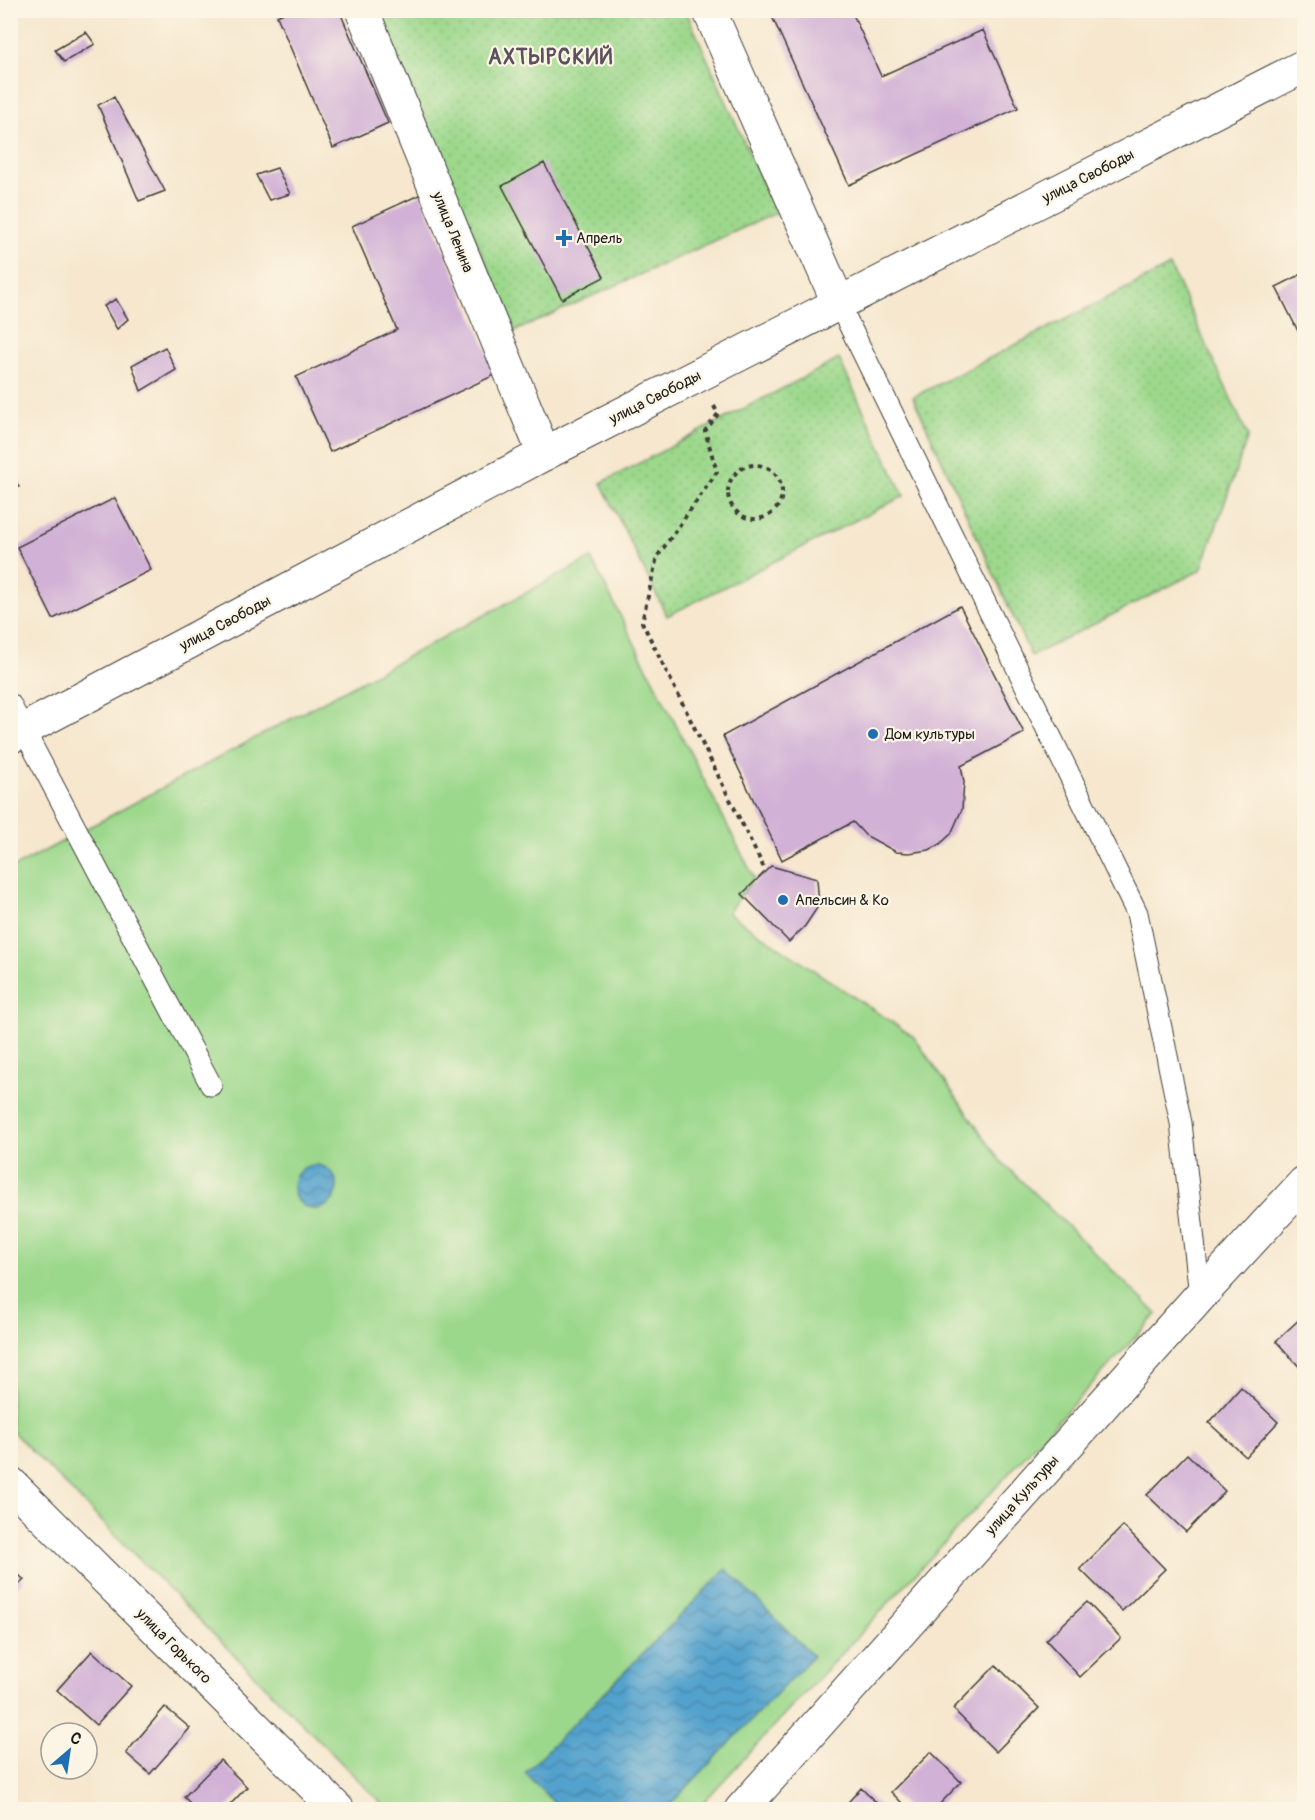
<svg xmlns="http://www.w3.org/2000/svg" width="1315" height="1820" font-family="Pangolin,sans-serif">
<defs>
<pattern id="park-dots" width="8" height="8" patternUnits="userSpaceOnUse" patternTransform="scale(1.5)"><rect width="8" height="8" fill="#9cd88c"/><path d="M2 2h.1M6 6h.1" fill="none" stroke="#86b978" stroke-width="1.8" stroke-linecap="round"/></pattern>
<pattern id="water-waves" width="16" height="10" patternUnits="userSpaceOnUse" patternTransform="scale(1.5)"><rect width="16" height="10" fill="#52a2cd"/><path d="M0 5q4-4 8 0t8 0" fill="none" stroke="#4383a6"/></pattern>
</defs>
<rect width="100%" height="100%" fill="#fcf5e5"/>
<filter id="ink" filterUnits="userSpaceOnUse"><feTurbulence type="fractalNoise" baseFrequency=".0167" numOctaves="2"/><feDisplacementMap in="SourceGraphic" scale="12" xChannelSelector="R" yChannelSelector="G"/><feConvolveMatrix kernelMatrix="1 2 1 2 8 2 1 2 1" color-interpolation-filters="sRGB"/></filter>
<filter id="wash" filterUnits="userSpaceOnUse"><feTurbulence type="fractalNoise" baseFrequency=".008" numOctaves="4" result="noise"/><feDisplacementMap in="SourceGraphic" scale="24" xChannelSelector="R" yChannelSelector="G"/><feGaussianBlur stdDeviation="1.35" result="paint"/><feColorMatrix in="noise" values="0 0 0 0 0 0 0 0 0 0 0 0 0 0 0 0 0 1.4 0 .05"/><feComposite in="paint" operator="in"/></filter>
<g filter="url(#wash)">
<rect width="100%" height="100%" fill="#f6e7ce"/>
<path fill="#9cd88c" stroke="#5c7a54" stroke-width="1.5" d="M591 558 754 878 728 913 914 1037 999 1159 1157 1314 697 1809H387L11 1430V869Z"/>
<path fill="url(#park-dots)" stroke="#5c7a54" stroke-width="1.5" d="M378 11H686L776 213 515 331Z
M1170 266 1248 436 1201 570 1031 656 913 397Z
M839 359 904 496 667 616 601 483Z"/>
<path fill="url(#water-waves)" stroke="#375f74" stroke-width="1.5" d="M293 1187a22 22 0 1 1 44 0a22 22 0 1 1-44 0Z
M726 1569 813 1656 666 1809H560L525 1773Z"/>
<g id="blocks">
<path fill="#d1b1d6" d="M290 10H339L388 123 333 148 277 16Z
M769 10H851L881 76 983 30 1018 108 849 185Z
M86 32 95 44 64 62 55 50Z
M114 97 165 191 139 201 98 105Z
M544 163 604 277 562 299 502 186Z
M277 168 290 194 269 200 256 175Z
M421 194 497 374 330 452 296 377 397 330 352 226Z
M1304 273V343L1276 287Z
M116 299 128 319 117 329 104 306Z
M165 347 176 370 141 391 132 365Z
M10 470 19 487 10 491Z
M115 498 151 570 53 619 17 547Z
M960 606 1024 733 961 766 964 782 962 809 951 834 939 845 929 850 909 853 896 852 865 835 853 822 782 860 723 736Z
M771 866 817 879 819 905 805 926 789 942 742 894Z
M1304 1315V1372L1276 1341Z
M1241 1387 1278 1422 1246 1457 1209 1423Z
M1187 1454 1225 1491 1186 1532 1147 1495Z
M1123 1526 1165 1569 1122 1611 1080 1569Z
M10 1566 24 1580 10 1593Z
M1087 1602 1121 1638 1080 1677 1046 1640Z
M92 1651 131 1686 96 1725 57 1690Z
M996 1665 1039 1708 996 1752 953 1709Z
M165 1707 190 1728 150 1774 126 1753Z
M931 1752 961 1782 934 1810H909L891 1792Z
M220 1760 247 1787 225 1810H197L184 1797Z
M861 1788 884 1810H841Z"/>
</g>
</g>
<g filter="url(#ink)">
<use href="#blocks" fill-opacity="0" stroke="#3d3a37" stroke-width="1.5"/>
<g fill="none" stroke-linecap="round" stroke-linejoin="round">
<defs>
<path id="lane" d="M839 304 1137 913 1181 1123 1200 1296
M10 704 211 1085"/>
<path id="street" d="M362 10 544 454
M709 10 839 304
M10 1483 338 1810
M741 1810 1200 1296 1304 1183"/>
<path id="secondary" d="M10 737 544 454 1304 66"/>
</defs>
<use href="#lane" stroke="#3d3a37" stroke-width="23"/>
<use href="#street" stroke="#3d3a37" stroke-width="35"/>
<use href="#secondary" stroke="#3d3a37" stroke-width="35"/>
<path stroke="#3d3a37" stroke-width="4" stroke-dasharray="4.5 4.5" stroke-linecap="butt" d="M714 406 718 414 705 431 717 472 657 557 642 622 765 870
M728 492a27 27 0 1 1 54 0a27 27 0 1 1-54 0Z"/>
<use href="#lane" stroke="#fff" stroke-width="21"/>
<use href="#street" stroke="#fff" stroke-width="33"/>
<use href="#secondary" stroke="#fff" stroke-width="33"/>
</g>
</g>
<g fill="#1f6fb2" stroke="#fcf5e5" stroke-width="2">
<path d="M561 229h6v6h6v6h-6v6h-6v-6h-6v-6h6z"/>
<circle cx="873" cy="734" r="6"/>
<circle cx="783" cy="900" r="6"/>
</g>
<g text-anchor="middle" stroke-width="4.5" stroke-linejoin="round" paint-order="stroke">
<g font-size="15" fill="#1c1c1c" stroke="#fcf5e5">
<text transform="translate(1088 176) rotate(-27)" y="5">улица Свободы</text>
<text transform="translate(453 232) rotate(68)" y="5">улица Ленина</text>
<text transform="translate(655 397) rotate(-27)" y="5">улица Свободы</text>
<text transform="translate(225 623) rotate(-28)" y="5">улица Свободы</text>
<text transform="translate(1022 1495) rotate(-48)" y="5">улица Культуры</text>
<text transform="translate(174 1646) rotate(45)" y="5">улица Горького</text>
</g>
<g font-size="15" fill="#1c1c1c" stroke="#fcf5e5" text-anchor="start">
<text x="576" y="243">Апрель</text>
<text x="885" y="739">Дом культуры</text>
<text x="795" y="905">Апельсин &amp; Ко</text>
</g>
<g font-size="21" font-weight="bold" letter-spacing="1.5" fill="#5b505d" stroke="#fcf5e5">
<text x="551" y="64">АХТЫРСКИЙ</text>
</g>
</g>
<rect width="1315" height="1820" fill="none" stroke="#fcf5e5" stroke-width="36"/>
<g transform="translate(69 1751) rotate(29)"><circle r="28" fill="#fcf5e5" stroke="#a29e95" stroke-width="1.5"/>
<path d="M0-4.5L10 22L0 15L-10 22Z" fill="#1f6fb2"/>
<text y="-9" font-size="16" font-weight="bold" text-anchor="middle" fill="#1c1c1c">С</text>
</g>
</svg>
